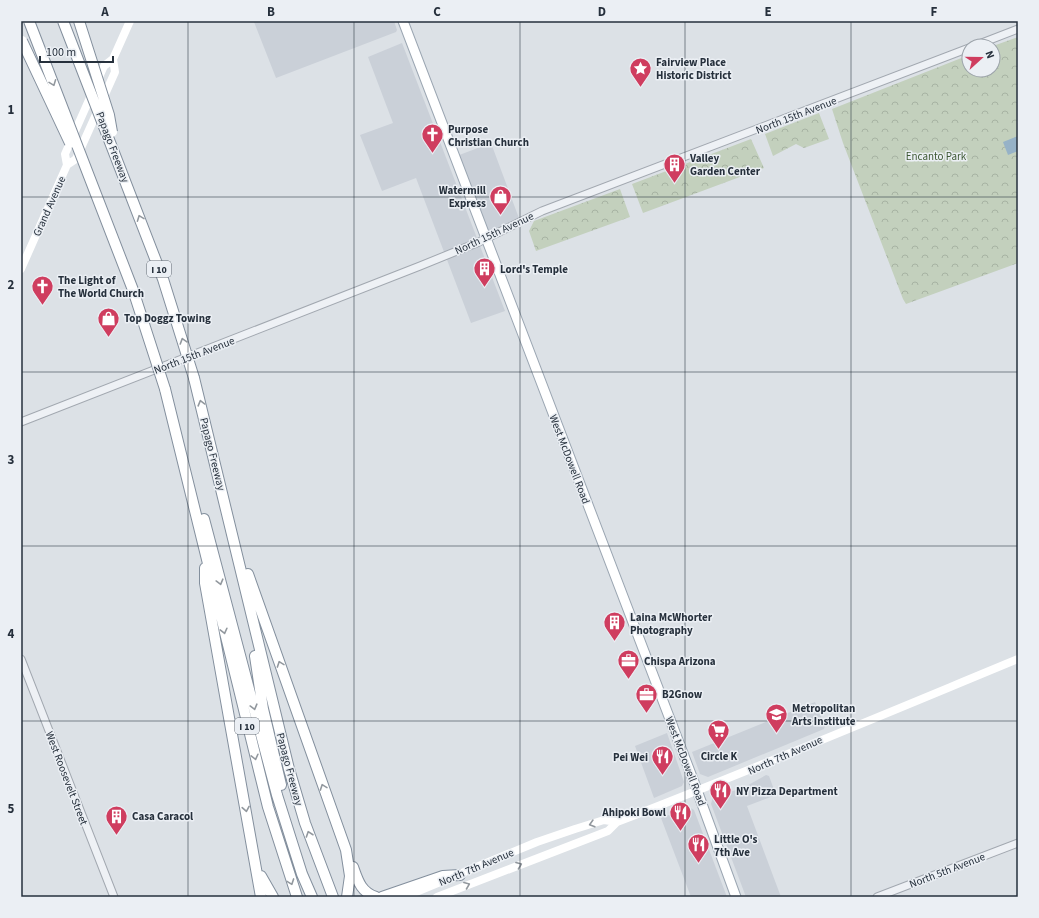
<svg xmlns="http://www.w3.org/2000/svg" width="1039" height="918" font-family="'Source Sans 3',sans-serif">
<defs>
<pattern id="park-crowns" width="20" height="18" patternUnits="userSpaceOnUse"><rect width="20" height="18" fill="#c3d0bd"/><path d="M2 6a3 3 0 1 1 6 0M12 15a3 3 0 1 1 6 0" fill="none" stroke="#a7b3a3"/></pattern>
</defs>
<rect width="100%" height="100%" fill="#dce1e6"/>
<path fill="#cad0d8" d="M394 21 397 30 396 32 276 78 254 22Z
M402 43 505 311 471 323 416 178 382 191 360 135 393 123 368 57Z
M491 143 520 221 485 239 454 157Z
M815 702 825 726 824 729 708 777 700 774 692 752Z
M667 733 684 782 682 786 654 798 635 746Z
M766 775 769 776 776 795 747 806 781 897H746L711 804 713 797 743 788Z
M689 807 694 810 727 897H691L661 818Z"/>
<path fill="url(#park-crowns)" d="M1018 37V263L906 304 903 299 843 143 832 109 969 55V70H993V46Z
M819 113 829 139 804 148 796 144 773 156 765 134Z
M751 139 764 168 643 213 632 184Z
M620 189 630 217 536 251 529 231 534 221Z"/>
<path fill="#96b2c7" d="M1018 136V151L1008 155 1003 142Z"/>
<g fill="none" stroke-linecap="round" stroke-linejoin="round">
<defs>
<path id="tertiary" d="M974 46 1018 29
M21 422 420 266 479 242 542 211 969 48
M21 659 114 897
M877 897 1018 843"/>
<path id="primary" d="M403 21 694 782 736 897"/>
<path id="motorway" d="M194 378 289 769 305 823 333 897
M165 389 268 807 297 897
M204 519 277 795 302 874 312 897
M205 568V583L261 897
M248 574 346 850 350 876 347 897
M255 656 263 709 281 785
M353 867C358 881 361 892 376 897
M261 876 273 897
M382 897 443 876 460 875"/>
</defs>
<use href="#tertiary" stroke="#a2a8b0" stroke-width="9"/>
<use href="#primary" stroke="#9ba6b2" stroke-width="11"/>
<use href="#motorway" stroke="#838f9d" stroke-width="12"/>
<use href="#tertiary" stroke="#eef1f5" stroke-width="7"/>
<path stroke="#fff" stroke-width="8" d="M67 165 65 154 104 66 113 59 130 21
M21 269 67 165 76 159 115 72 113 59
M404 897 537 842 575 829 604 820 617 822
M437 897 608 831 617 822C752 770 885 714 1018 659"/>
<use href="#primary" stroke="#fff" stroke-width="9"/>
<use href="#motorway" stroke="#fff" stroke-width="10"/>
<defs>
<path id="motorway-bridge" d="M29 21 133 290 165 389
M63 21 163 279 194 378
M79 21 109 115 112 132
M22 41 70 143"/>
</defs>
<use href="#motorway-bridge" stroke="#838f9d" stroke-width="12" stroke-linecap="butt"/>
<use href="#motorway-bridge" stroke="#fff" stroke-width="10"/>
</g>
<defs><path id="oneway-chevron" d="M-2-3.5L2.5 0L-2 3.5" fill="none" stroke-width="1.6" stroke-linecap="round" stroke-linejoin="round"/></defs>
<g stroke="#92989e">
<use href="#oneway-chevron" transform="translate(53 83) rotate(69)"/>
<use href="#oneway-chevron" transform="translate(140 218) rotate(-111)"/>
<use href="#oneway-chevron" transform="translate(183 341) rotate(-107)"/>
<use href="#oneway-chevron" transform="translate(201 403) rotate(-105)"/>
<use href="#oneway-chevron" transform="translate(220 582) rotate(75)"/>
<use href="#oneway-chevron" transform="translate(224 631) rotate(76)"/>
<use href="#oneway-chevron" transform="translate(280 664) rotate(-110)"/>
<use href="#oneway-chevron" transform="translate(254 707) rotate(75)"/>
<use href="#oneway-chevron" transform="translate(255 757) rotate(76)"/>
<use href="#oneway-chevron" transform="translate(323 787) rotate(-110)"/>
<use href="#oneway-chevron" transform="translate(246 809) rotate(80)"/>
<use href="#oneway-chevron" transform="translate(592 824) rotate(164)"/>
<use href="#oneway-chevron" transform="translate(309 834) rotate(-109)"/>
<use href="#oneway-chevron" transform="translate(519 865) rotate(-21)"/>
<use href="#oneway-chevron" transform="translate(291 882) rotate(70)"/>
<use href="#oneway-chevron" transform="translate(467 885) rotate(-22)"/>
</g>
<path fill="none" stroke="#26303c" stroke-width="1" stroke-opacity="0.55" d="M188 21V897M354 21V897M520 21V897M685 21V897M851 21V897M21 197H1018M21 372H1018M21 546H1018M21 721H1018"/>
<defs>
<symbol id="sight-pin" viewBox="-11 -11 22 30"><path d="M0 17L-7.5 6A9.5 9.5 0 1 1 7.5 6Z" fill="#cf3d5f" stroke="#ebeff4"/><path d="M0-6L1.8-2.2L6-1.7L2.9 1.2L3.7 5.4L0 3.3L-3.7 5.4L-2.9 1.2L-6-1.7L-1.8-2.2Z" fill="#fff"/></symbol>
<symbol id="church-pin" viewBox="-11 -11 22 30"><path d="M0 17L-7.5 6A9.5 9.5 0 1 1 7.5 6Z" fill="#cf3d5f" stroke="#ebeff4"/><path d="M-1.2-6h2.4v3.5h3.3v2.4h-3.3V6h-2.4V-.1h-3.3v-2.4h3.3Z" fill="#fff"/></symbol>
<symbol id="building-pin" viewBox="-11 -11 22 30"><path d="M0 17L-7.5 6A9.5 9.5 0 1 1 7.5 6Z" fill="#cf3d5f" stroke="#ebeff4"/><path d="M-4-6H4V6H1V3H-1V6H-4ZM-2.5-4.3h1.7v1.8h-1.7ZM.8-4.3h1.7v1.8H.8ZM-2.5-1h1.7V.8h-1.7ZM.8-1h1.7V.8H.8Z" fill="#fff"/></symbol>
<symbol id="shop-pin" viewBox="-11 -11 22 30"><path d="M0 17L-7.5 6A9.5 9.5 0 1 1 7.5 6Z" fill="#cf3d5f" stroke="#ebeff4"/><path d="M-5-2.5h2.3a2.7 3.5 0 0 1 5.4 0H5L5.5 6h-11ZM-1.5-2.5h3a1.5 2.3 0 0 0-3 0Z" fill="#fff"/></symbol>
<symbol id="office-pin" viewBox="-11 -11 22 30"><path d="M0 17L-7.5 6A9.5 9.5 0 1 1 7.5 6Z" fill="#cf3d5f" stroke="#ebeff4"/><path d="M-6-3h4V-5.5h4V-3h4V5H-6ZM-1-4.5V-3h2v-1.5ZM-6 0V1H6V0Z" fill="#fff"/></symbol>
<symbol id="school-pin" viewBox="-11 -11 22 30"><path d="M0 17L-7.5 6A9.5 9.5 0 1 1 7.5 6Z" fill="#cf3d5f" stroke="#ebeff4"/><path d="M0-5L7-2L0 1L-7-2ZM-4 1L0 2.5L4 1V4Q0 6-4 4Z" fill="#fff"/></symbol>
<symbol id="supermarket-pin" viewBox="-11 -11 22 30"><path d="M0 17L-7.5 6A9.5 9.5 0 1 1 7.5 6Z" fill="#cf3d5f" stroke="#ebeff4"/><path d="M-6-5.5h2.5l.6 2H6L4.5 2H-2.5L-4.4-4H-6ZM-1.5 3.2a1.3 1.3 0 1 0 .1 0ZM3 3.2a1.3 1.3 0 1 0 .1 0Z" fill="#fff"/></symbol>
<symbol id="restaurant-pin" viewBox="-11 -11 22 30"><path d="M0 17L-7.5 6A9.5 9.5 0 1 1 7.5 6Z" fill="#cf3d5f" stroke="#ebeff4"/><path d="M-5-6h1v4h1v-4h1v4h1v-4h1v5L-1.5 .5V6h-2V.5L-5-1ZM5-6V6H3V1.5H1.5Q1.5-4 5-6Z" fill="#fff"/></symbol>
</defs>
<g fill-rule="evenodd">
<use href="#sight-pin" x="628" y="56" width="25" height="34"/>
<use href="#church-pin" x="420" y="122" width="25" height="34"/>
<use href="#building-pin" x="662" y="152" width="25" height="34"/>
<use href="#shop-pin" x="488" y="184" width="25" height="34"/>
<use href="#building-pin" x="472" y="256" width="25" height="34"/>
<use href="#church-pin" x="30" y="274" width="25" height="34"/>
<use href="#shop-pin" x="96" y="306" width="25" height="34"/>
<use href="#building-pin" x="602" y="610" width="25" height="34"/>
<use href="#office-pin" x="616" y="648" width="25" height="34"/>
<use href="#office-pin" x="634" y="682" width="25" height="34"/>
<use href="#school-pin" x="764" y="702" width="25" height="34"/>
<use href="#supermarket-pin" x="706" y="718" width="25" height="34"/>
<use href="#restaurant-pin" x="650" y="744" width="25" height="34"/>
<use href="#restaurant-pin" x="708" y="778" width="25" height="34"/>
<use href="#restaurant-pin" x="668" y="800" width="25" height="34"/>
<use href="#building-pin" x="104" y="804" width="25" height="34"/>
<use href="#restaurant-pin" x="686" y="832" width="25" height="34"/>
</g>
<g text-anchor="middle" stroke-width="3" stroke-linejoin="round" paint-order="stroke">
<g fill="#ebeff4" stroke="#616973" stroke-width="1">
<rect x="147" y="261" width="24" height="16" rx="3"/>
<rect x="235" y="718" width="24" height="16" rx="3"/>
</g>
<g font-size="10" font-weight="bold" fill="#26303c">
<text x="159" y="273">I 10</text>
<text x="247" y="730">I 10</text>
</g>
<g font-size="11" font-weight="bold" fill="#26303c" stroke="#ebeff4" text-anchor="start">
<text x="656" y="66">Fairview Place<tspan x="656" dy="13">Historic District</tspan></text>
<text x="448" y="133">Purpose<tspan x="448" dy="13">Christian Church</tspan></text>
<text x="690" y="162">Valley<tspan x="690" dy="13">Garden Center</tspan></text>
<text x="486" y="194" text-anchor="end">Watermill<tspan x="486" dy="13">Express</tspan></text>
<text x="500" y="273">Lord's Temple</text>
<text x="58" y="284">The Light of<tspan x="58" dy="13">The World Church</tspan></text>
<text x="124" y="322">Top Doggz Towing</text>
<text x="630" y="621">Laina McWhorter<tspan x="630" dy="13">Photography</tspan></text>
<text x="644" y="665">Chispa Arizona</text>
<text x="662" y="698">B2Gnow</text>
<text x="792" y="712">Metropolitan<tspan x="792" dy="13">Arts Institute</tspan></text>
<text x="719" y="760" text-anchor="middle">Circle K</text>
<text x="648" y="761" text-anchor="end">Pei Wei</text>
<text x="736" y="795">NY Pizza Department</text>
<text x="666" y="816" text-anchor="end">Ahipoki Bowl</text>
<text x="132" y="820">Casa Caracol</text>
<text x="714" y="843">Little O's<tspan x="714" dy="13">7th Ave</tspan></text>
</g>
<g font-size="11" fill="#26303c" stroke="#ebeff4">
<text transform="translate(796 115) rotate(-21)" y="4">North 15th Avenue</text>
<text transform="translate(113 147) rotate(69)" y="4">Papago Freeway</text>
<text transform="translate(49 206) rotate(-66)" y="4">Grand Avenue</text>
<text transform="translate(494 233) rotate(-25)" y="4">North 15th Avenue</text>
<text transform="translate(194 355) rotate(-21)" y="4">North 15th Avenue</text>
<text transform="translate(213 454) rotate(76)" y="4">Papago Freeway</text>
<text transform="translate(570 459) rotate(69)" y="4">West McDowell Road</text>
<text transform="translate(785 755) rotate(-24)" y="4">North 7th Avenue</text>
<text transform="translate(686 761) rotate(69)" y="4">West McDowell Road</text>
<text transform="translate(290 769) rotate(75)" y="4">Papago Freeway</text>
<text transform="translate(67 778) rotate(69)" y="4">West Roosevelt Street</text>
<text transform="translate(476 867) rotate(-23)" y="4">North 7th Avenue</text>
<text transform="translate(947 870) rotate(-21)" y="4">North 5th Avenue</text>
</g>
<g font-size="11" fill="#3d5833" stroke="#ebeff4">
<text x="936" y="160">Encanto Park</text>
</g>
</g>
<rect width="1039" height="918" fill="none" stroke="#ebeff4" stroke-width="44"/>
<g transform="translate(981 58) rotate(69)"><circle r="19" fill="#ebeff4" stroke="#9ca3aa"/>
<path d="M0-3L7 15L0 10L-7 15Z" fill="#cf3d5f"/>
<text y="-6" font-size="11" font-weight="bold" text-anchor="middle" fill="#26303c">N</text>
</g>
<path d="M40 56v6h73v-6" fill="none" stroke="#26303c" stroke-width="2"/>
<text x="46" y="56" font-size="12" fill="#26303c" stroke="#ebeff4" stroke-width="3" paint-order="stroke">100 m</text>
<rect x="22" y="22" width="995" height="874" fill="none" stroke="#26303c" stroke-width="1.5"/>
<g font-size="13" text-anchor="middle" font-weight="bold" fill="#26303c">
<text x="105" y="16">A</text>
<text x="271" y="16">B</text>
<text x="437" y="16">C</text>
<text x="602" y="16">D</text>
<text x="768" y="16">E</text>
<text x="934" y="16">F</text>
<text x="11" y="114">1</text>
<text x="11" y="289">2</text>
<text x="11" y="464">3</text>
<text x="11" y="638">4</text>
<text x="11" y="813">5</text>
</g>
</svg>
